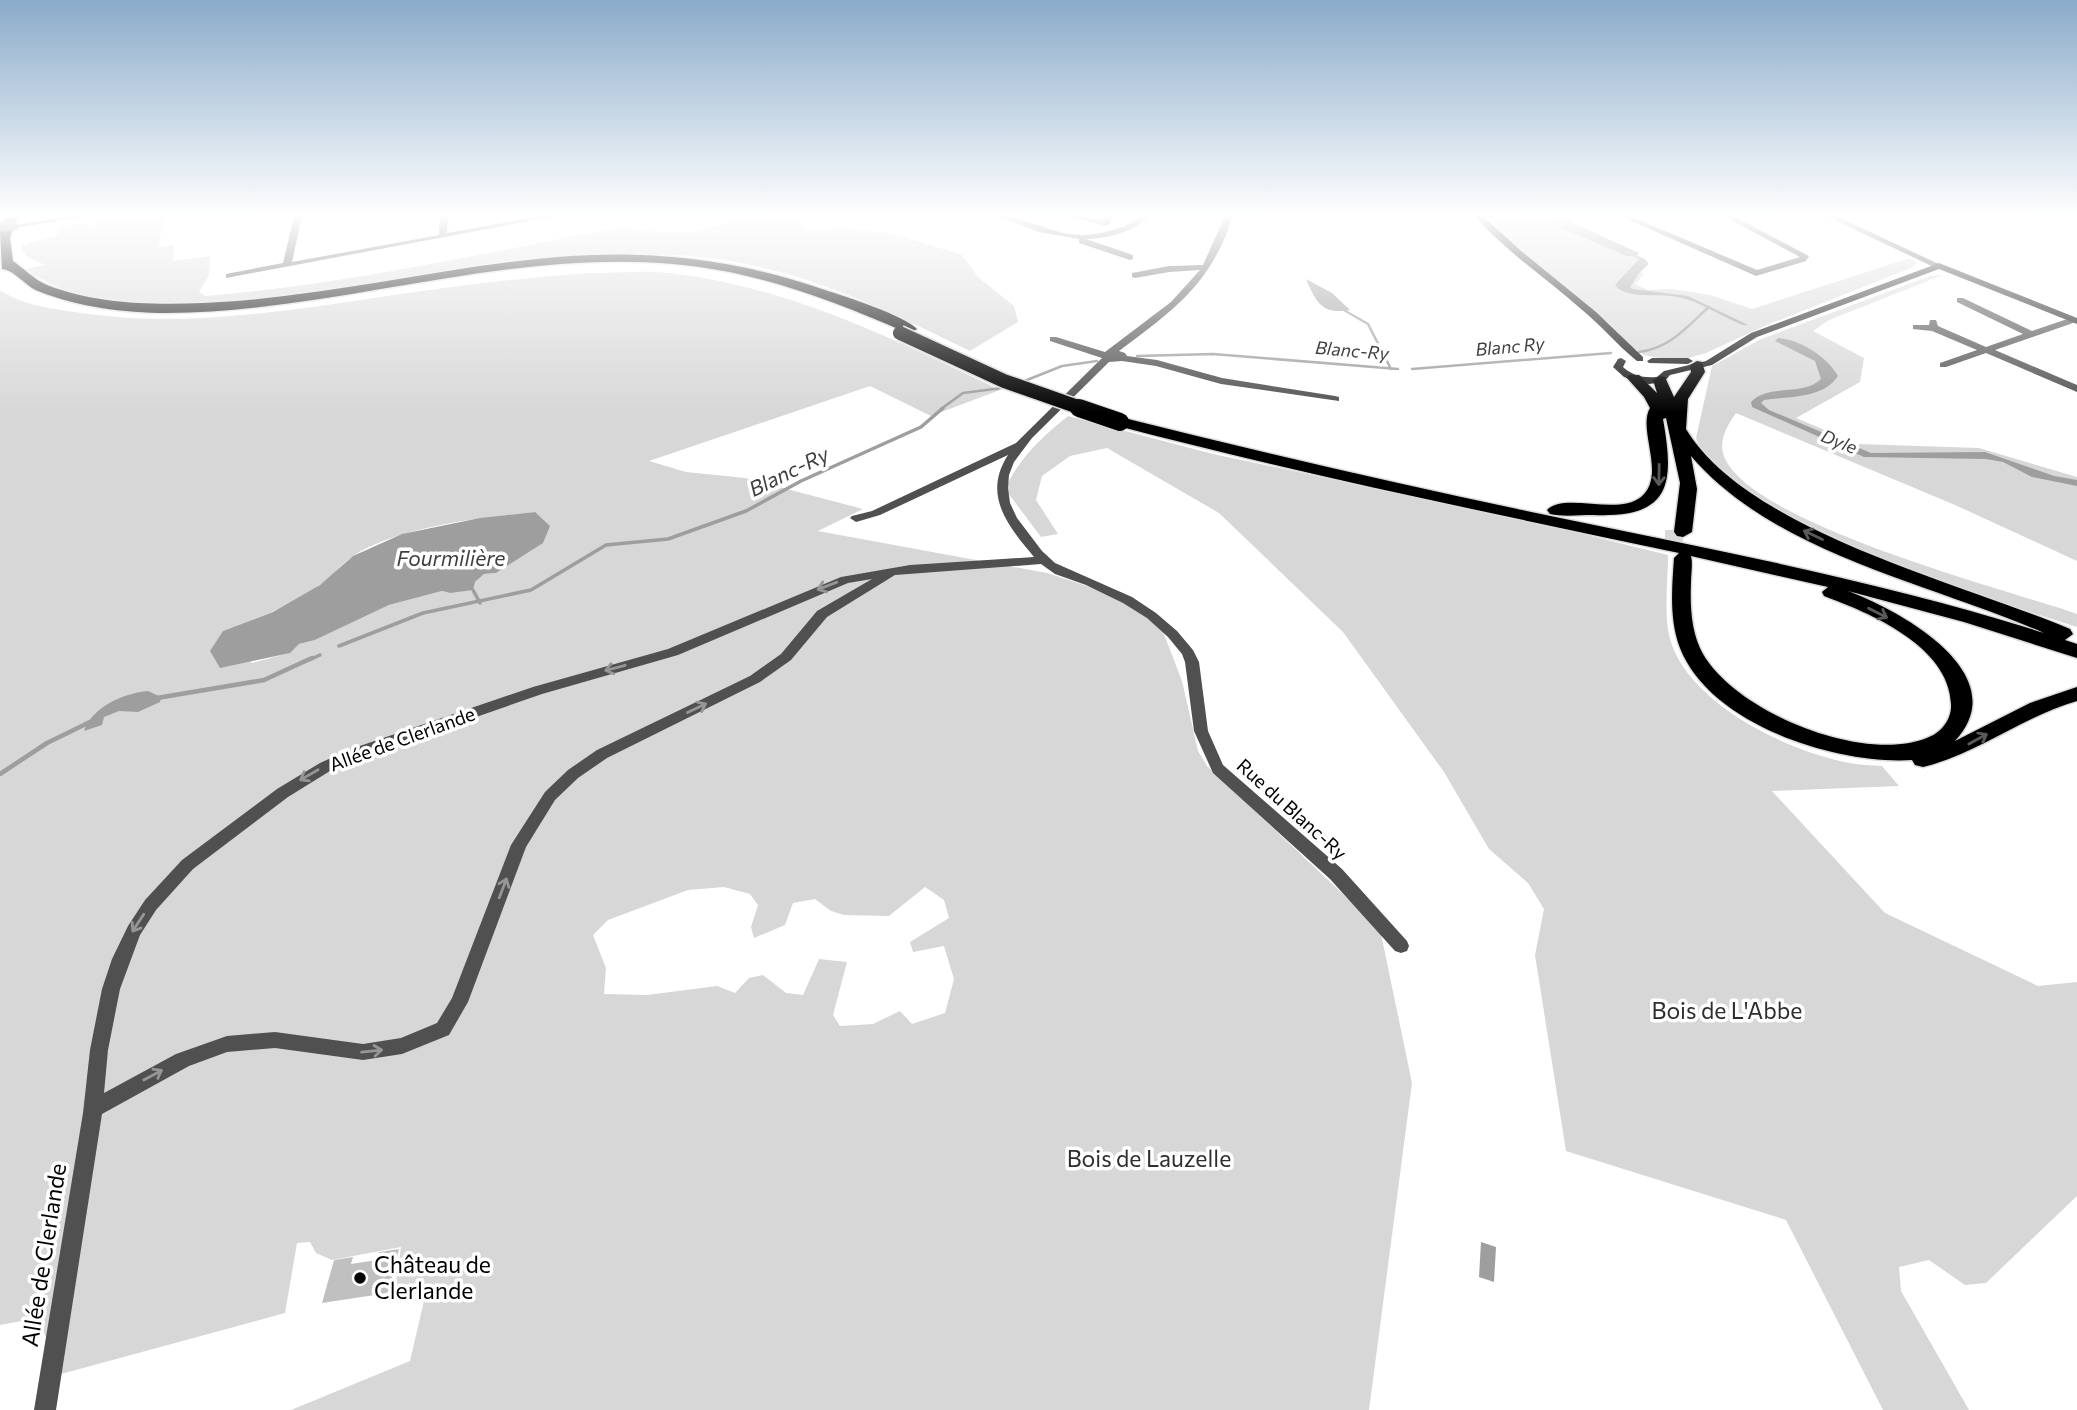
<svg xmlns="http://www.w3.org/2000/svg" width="2077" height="1410" font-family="Commissioner,sans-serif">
<rect width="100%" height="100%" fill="#fff"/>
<path fill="#d7d7d7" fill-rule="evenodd" d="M130 216H163L159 247 174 245 173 261 210 256 209 275 199 292 205 296C341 285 476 255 610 229L628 227 645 231 689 233 752 216H796L795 219 806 229 842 228 895 234 962 255 978 277 1014 306 1018 322 970 351C860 297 776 256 650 254 597 253 544 257 492 264 378 281 120 342 26 269L45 265 27 257 21 246 58 235 56 228 68 224H89L88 229 99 222 129 220Z
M1486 216H1556L1565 227 1639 259 1633 268 1644 274 1635 284 1648 290 1672 289 1710 295 1752 309 1910 258 1917 263 1911 268 1767 325 1706 353 1689 358H1659L1644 355 1632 347 1608 323 1506 238Z
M589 273C615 273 643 270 669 273 787 286 894 339 1000 390L931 416 870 386 649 461 686 472 745 478 863 509 818 531 1047 573 1109 593 1160 624 1182 681 1198 751 1207 766 1380 929 1412 1083 1369 1410H291L410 1361 426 1292 394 1295 401 1247 332 1260 316 1253 310 1242 297 1243 285 1313 61 1374 38 1318 0 1325V290C22 305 49 308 75 312 194 331 312 306 430 290 483 282 536 277 589 273ZM535 512 506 566 496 573 484 574 475 582 450 593 442 591 389 605 315 640 299 644 289 653 252 663 223 631C256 619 291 606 320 585 332 577 341 564 353 556 399 526 480 518 535 512ZM724 887 750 894 758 905 751 927 754 938 785 925 793 903 815 899 831 911 844 915 889 916 925 887 944 900 949 918 910 942 913 952 944 946 954 979 945 1013 912 1024 900 1011 873 1024 840 1026 833 1015 847 962 819 959 803 995 786 993 763 975 749 978 735 993 717 986 647 995 604 994 606 968 593 935 608 920 688 890Z
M1943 275 1829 320 1813 331 1864 358 1860 382 1796 418 1858 444 1979 448 2077 477V561L1955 505 1736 413C1729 423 1722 434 1722 447 1726 519 2014 591 2077 614V627C1995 600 1725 520 1696 438L1712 366 1761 339 1930 276Z
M1068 416 1213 454 1534 522 1668 555C1668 578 1664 613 1669 635 1684 702 1788 752 1850 763 1860 765 1872 765 1882 766L1899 786 1772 791 1885 913 2038 986 2077 982V1196L1986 1283 1965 1285 1929 1260 1899 1267 1901 1291 1969 1410H1883L1786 1220 1566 1151 1535 955 1544 909 1528 883 1489 849 1444 772 1343 632 1219 513 1107 448 1070 456 1042 476 1036 500 1058 534 1041 537 1005 489C1020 457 1041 438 1068 416Z"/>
<path fill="#9e9e9e" d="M1556 216H1563L1570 226 1580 231 1645 259 1649 264 1639 273 1630 287 1633 289 1688 296 1748 325H1743C1720 316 1697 299 1672 296 1656 294 1625 299 1615 285L1639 259 1564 227Z
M1306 279 1332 293 1350 310C1323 315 1316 303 1306 279Z
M1778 338C1799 339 1828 357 1838 376 1823 399 1789 396 1764 400L1761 403 1769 410 1871 453 1985 452 2054 476 2077 480V486L2032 477 2003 462 1986 459 1864 457 1752 407 1751 402C1769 383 1802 397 1821 379L1815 361 1775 341Z
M535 512 550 526 543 543 496 573 484 574 475 582 473 590 450 593 442 591 389 605 315 640 299 644 290 653 220 668 210 651 223 631 273 612 320 585 353 556 402 534 480 518Z
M148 691 161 697 160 702 138 712 119 711 104 717 102 725 84 731C92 707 124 693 148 691Z
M1481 1242 1496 1247 1494 1282 1479 1277Z"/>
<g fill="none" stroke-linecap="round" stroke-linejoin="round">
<path stroke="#9e9e9e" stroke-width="2.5" d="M1342 309 1368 324 1391 369
M1639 352C1671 348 1686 327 1709 307
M1137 356 1213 354 1398 369
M1412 369 1611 353
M1022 382 1062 366 1097 361
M941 409 963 393 1010 387"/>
<path stroke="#9e9e9e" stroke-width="3.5" d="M473 590 480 603
M339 646 423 613 531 590 606 545 668 539 746 511 801 481 921 427 943 408
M309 660 320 655"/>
<path stroke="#9e9e9e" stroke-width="4.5" d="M157 698 264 680 312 658
M0 774 47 743 90 722"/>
<path fill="#9e9e9e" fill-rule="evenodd" d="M1553 216H1567L1573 223 1639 253 1637 256H1627L1563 229Z"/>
</g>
<path fill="#c0c0c0" d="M399 1249 388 1293 322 1303 334 1260 353 1257 351 1264 377 1260 379 1252Z"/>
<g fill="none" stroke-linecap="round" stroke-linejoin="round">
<path stroke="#d9d9d9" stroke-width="18" stroke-dasharray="18 9" stroke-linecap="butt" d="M1674 530V557"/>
<defs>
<path id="highway" d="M6 216H18L10 238 13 261C23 268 35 280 47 285 96 304 151 305 203 303 327 298 447 265 570 256 657 250 743 261 825 290 847 297 903 315 917 329L910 333 905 332C830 299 755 271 673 264 504 249 337 312 167 313 124 313 78 307 38 291 25 286 16 271 2 269L0 232Z
M1697 361 1702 362 1705 372 1688 399 1686 429C1747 531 1962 583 2070 629L2073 634 2065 640 2077 644V658L1964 622 1848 591C1899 610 2017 674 1955 741L2030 703 2077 687V701C2022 717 1980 753 1923 767L1915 765 1912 760C1837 765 1710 725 1680 648 1669 619 1672 588 1674 558L1679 553C1490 513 1301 474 1114 425L1112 422 1120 417C1268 454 1416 488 1565 519 1725 552 1888 583 2044 633 1930 583 1775 554 1691 456L1697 489 1692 532 1683 537 1677 536 1674 532 1680 483 1666 418 1663 419C1675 486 1670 518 1593 515 1579 515 1563 517 1550 514L1547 510C1564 492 1618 516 1641 497 1667 475 1637 430 1650 408L1644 397 1627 378 1629 375H1639L1657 393 1653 380 1660 376 1665 377 1674 397 1691 372 1690 365ZM1691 556 1828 587 1822 592 1824 596C1870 613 1949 646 1951 704 1952 718 1942 732 1929 737 1866 765 1737 713 1703 654 1691 633 1690 606 1691 582 1691 573 1693 564 1691 556Z"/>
</defs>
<use href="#highway" stroke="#dbdbdb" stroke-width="3"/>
<path fill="#505050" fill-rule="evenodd" d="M70 216H89L14 228 10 226Z
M294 216H302L292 262 439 235 440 216H448L447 233 541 216H556L226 278V274L283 263Z
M997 216C1024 215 1052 235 1082 235 1096 235 1111 231 1125 226 1134 222 1139 216 1149 216 1133 233 1107 238 1086 239L1133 255V259L1130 260 1079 243V239L1039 232Z
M1067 216H1080L1103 221 1104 216H1112L1110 224 1106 226Z
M1225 216H1233C1211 284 1174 310 1119 351L1125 353 1127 356 1157 360 1222 378 1335 396 1339 397V401L1221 384 1156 366 1122 361 1109 362 1032 438 1014 462 1009 475 1008 488 1010 503 1017 518 1042 551 1055 563 1132 597 1156 613 1177 631 1193 650 1199 662 1208 731 1223 765 1342 869 1407 941 1409 946 1407 951 1401 953 1395 951 1330 879 1213 773 1194 731 1185 662 1182 654 1168 637 1147 618 1123 603 1086 585 1055 574 1041 564 895 575 827 617 791 660 760 682 607 758 578 778 555 800 526 847 468 1002 449 1035 402 1054 363 1060 275 1048 227 1052 189 1066 102 1114 56 1410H34L83 1113 90 1050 102 989 112 959 128 926 145 900 182 860 277 789 320 763 351 749 533 687 668 649 841 577 910 565 1034 557C1008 526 982 495 1008 455L880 515 856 522 850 518 852 516 872 511 1016 443 1102 358 1050 341V337H1056L1105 352 1171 302 1200 270 1169 272 1135 278 1132 277V273L1169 266 1203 265ZM872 579 817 611 781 654 750 676 597 750 568 770 545 792 511 845 452 998 437 1023 401 1038 363 1044 275 1032 227 1036 176 1054 104 1093 108 1050 120 989 140 935 156 910 193 869 288 797 330 771 361 757 542 694 678 655 848 583Z
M1620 216H1630L1757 270 1800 257 1723 216H1733L1809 256 1806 261 1756 276Z
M1826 216H1836L1943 266 1936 268Z
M1957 298H1963L2032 331 2070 318H2076V322L1995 350 2077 385V392L1986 353 1946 367H1940V363L1977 350 1932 331 1913 329V325H1929L1930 320H1936L1938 326 1986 347 2023 334 1957 302Z"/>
<path fill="#1d1d1d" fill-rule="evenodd" d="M1475 216H1483L1520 250 1596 312 1643 357V361H1637C1617 345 1601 325 1581 309 1546 278 1506 252 1475 216Z
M1939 263 2077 318V324L1939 269 1757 337 1712 365 1670 375 1664 382 1649 384 1634 381 1624 377 1613 367 1618 359 1621 358 1626 361 1623 367C1633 376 1643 378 1657 377L1664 371 1706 361 1751 333Z
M1652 358H1688L1693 361 1688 364 1649 363 1647 361Z"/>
<use href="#highway" fill="#000" fill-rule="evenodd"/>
<defs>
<path id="highway-bridge-far1" d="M900 333 1004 381 1084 409"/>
<path id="highway-bridge" d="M1079 408 1120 422"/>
</defs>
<use href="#highway-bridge-far1" stroke="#dbdbdb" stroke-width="17" stroke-linecap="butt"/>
<use href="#highway-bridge" stroke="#dbdbdb" stroke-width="20" stroke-linecap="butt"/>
<path stroke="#505050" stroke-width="9" d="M0 227 14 226"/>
<use href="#highway-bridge-far1" stroke="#000" stroke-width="14"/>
<use href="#highway-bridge" stroke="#000" stroke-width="18"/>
</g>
<defs><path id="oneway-shaft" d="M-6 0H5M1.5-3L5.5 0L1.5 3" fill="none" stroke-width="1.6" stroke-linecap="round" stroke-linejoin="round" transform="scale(1.75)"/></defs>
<g stroke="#595959">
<use href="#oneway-shaft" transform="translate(1659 475) rotate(91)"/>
<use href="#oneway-shaft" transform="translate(1813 535) rotate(-154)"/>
<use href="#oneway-shaft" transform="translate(1878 613) rotate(27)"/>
<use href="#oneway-shaft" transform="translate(1978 739) rotate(-29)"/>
</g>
<g stroke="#969696">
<use href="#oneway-shaft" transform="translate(827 586) rotate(159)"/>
<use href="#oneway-shaft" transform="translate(615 668) rotate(165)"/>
<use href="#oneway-shaft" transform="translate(697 708) rotate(-26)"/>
<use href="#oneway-shaft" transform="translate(309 775) rotate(150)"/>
<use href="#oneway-shaft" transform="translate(503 888) rotate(-69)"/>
<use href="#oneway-shaft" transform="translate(138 923) rotate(123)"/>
<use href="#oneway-shaft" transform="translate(372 1051) rotate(-6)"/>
<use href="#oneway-shaft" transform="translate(153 1075) rotate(-28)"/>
</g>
<linearGradient id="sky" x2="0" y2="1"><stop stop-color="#8aabca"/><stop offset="0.52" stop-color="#fff"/><stop offset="1" stop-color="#fff" stop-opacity="0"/></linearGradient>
<rect width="2077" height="413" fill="url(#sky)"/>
<circle fill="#000" stroke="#fff" stroke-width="2.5" cx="360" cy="1278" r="7"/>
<g text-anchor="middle" stroke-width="7" stroke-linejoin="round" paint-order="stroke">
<g font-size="18" font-style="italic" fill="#3f3f3f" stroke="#fff">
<text transform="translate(1510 347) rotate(-5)" y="6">Blanc Ry</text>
<text transform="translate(1352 351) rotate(5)" y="6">Blanc-Ry</text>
<text transform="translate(1839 442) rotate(22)" y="6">Dyle</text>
</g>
<g font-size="19" fill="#000" stroke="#fff">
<text transform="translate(402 739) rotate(-20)" y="7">Allée de Clerlande</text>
<text transform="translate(1292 809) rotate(42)" y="7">Rue du Blanc-Ry</text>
</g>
<g font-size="21" font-style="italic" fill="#3f3f3f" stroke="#fff">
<text transform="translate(789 472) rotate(-26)" y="7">Blanc-Ry</text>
<text x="451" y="566">Fourmilière</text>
</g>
<g font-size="23" fill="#2e2e2e" stroke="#fff">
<text x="1727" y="1019">Bois de L'Abbe</text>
<text x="1149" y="1167">Bois de Lauzelle</text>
</g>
<g font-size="23" fill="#000" stroke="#fff">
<text transform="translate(44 1255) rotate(-81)" y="8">Allée de Clerlande</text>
</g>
<g font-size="23" fill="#000" stroke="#fff" text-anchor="start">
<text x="374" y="1273">Château de<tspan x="374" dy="26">Clerlande</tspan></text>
</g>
</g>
</svg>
